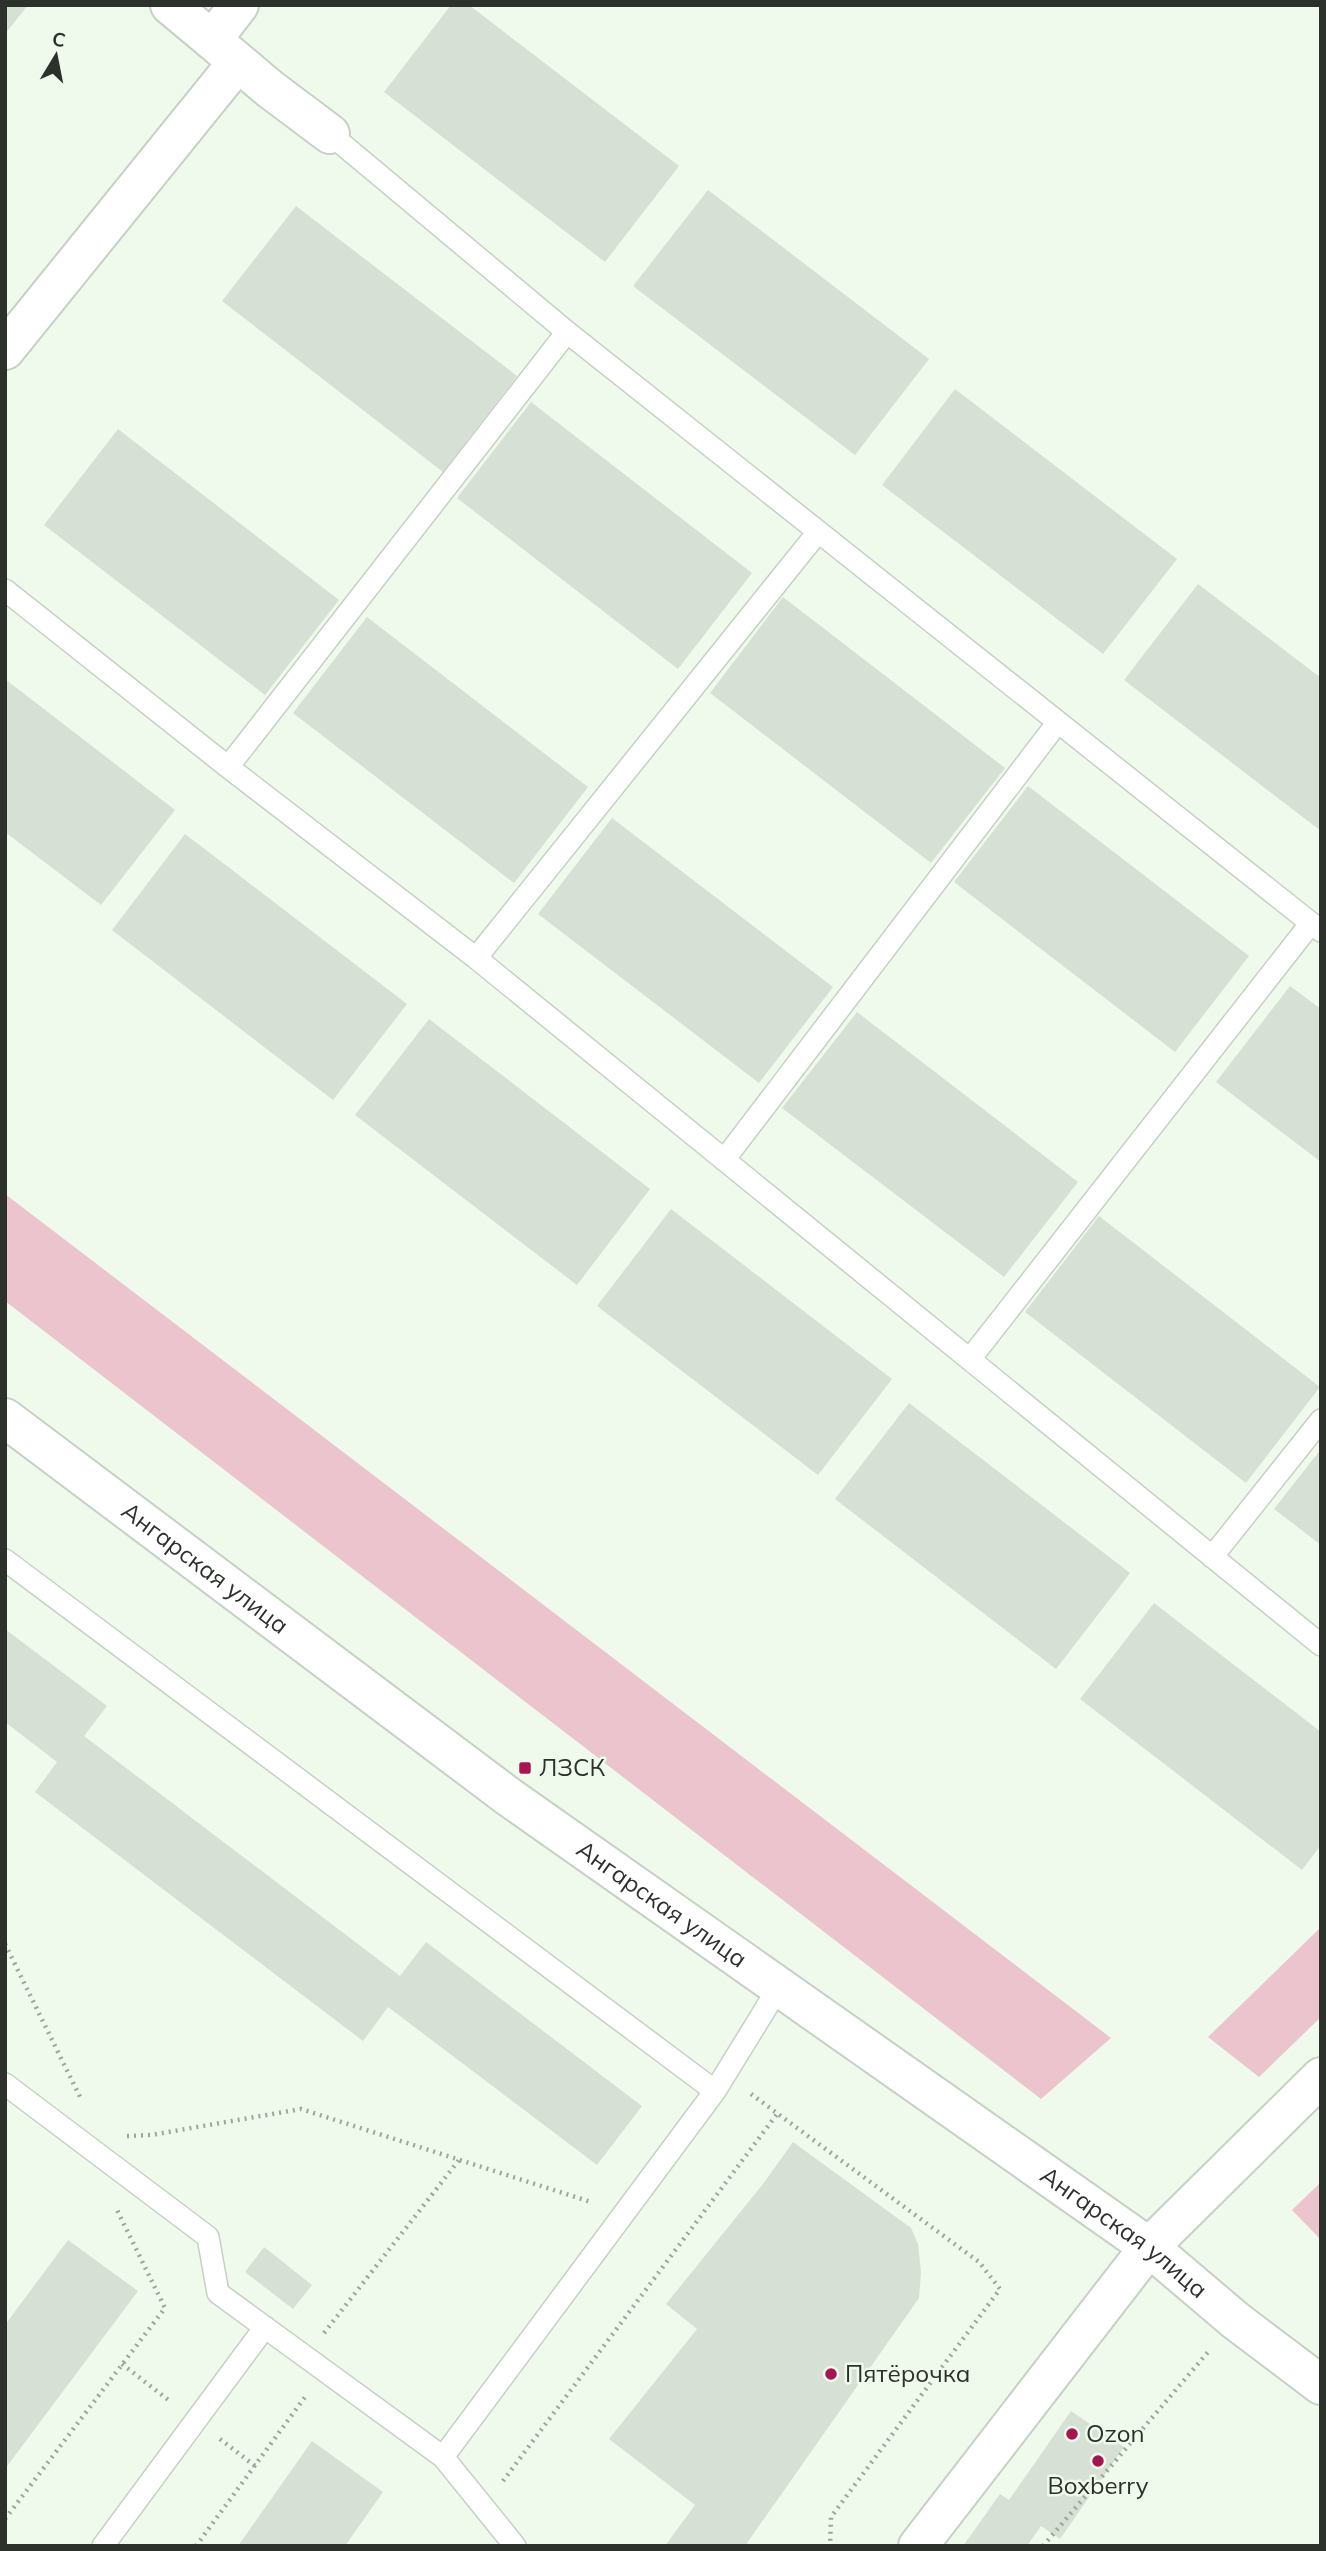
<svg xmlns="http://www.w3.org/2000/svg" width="1326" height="2551" font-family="Mulish,sans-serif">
<rect width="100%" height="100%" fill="#effaed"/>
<path fill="#ebc4cd" d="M5 1194 1111 2038 1041 2099 5 1301Z
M1321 1927V2017L1259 2077 1208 2037Z
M1321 2182V2240L1292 2210Z"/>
<path fill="#d6e0d4" d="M5 5H28L5 34Z
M451 5H469L679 166 605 262 384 92Z
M708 190 929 359 855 455 633 286Z
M296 206 517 376 443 472 222 301Z
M955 389 1177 559 1103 654 882 485Z
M531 402 752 573 678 669 457 498Z
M118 429 339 600 265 695 44 525Z
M1198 584 1321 678V831L1124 680Z
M783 597 1005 768 931 863 710 693Z
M367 617 588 787 514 883 293 713Z
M5 679 175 810 101 905 5 832Z
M1028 786 1249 956 1175 1052 954 882Z
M612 818 833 987 759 1083 538 914Z
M185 834 407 1004 333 1100 112 930Z
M1290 986 1321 1009V1162L1216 1082Z
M857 1012 1078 1182 1004 1277 782 1108Z
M429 1019 650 1189 577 1285 355 1115Z
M671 1209 892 1379 818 1475 597 1306Z
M1099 1216 1320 1387 1246 1483 1025 1312Z
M909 1403 1130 1573 1056 1669 835 1499Z
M1321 1449V1545L1274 1509Z
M1154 1603 1321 1732V1845L1302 1870 1080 1699Z
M5 1629 107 1706 84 1736 400 1976 426 1942 642 2106 597 2165 388 2007 363 2041 35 1792 57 1762 5 1722Z
M793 2142 911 2228 918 2244 921 2272 919 2298 747 2543 751 2546H665L695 2505 609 2439 697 2329 666 2304 763 2184Z
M68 2240 138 2291 5 2469V2325Z
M264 2247 312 2285 293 2309 245 2272Z
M1071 2411 1124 2447 1060 2539 1041 2526 1027 2546H963L1000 2494 1009 2500Z
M312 2441 383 2492 345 2546H238Z"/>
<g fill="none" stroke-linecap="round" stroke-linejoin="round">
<defs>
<path id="service" d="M330 134 567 332 1321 931
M5 590 228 767 476 958 1321 1645
M228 767 567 332
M476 958 818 532
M724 1160 1058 722
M970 1359 1311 923
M1212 1557 1321 1420
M5 1560 715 2091
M5 2084 208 2237 218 2293 443 2457 715 2091 779 1987
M443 2457 515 2546
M103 2546 265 2327"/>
<g id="minor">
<path d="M170 5 212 40"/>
<path d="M239 5 212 40 270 89 330 134"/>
<path d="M5 350 237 63"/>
<path id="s1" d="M5 1418 509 1797 1149 2247 1235 2320 1321 2385"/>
<path d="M918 2546 1149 2247 1321 2077"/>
</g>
</defs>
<use href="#service" stroke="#c6d0c4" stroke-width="24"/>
<use href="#minor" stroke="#c6d0c4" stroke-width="42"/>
<path stroke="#9ea69c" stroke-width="4.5" stroke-dasharray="2 5" stroke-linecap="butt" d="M5 1944 82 2101
M751 2094 979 2262 1000 2289 831 2517 830 2546
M127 2136 151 2135 301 2109 591 2202
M324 2333 459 2160
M122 2364 171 2402
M220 2439 255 2466
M503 2481 777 2114
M5 2519 165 2308 117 2210
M196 2546 305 2397
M1043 2546 1208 2352"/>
<use href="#service" stroke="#fff" stroke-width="21"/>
<use href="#minor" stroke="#fff" stroke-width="38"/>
</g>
<g fill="#a71551" stroke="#effaed" stroke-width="2.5">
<rect x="518" y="1761" width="14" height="14" rx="3.5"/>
<circle cx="831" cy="2374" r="7"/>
<circle cx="1072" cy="2434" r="7"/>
<circle cx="1098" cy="2461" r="7"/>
</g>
<g text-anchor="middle" stroke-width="5" stroke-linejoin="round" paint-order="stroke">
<g font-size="24" fill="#2d312c" stroke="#effaed">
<text dy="8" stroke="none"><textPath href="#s1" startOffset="250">Ангарская улица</textPath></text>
<text dy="8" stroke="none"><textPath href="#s1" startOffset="817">Ангарская улица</textPath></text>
<text dy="8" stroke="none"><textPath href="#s1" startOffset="1384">Ангарская улица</textPath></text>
</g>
<g font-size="24" fill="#2d312c" stroke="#effaed" text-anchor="start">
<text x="539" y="1776">ЛЗСК</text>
<text x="845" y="2382">Пятёрочка</text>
<text x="1086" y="2442">Ozon</text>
<text x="1098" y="2494" text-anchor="middle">Boxberry</text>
</g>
</g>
<rect width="1326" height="2551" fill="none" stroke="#2d312c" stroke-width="14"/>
<g transform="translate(56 56) rotate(10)" stroke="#effaed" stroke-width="5" paint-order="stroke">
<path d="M0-5L12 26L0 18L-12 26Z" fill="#2d312c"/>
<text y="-10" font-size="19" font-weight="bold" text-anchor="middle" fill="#2d312c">С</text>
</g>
</svg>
